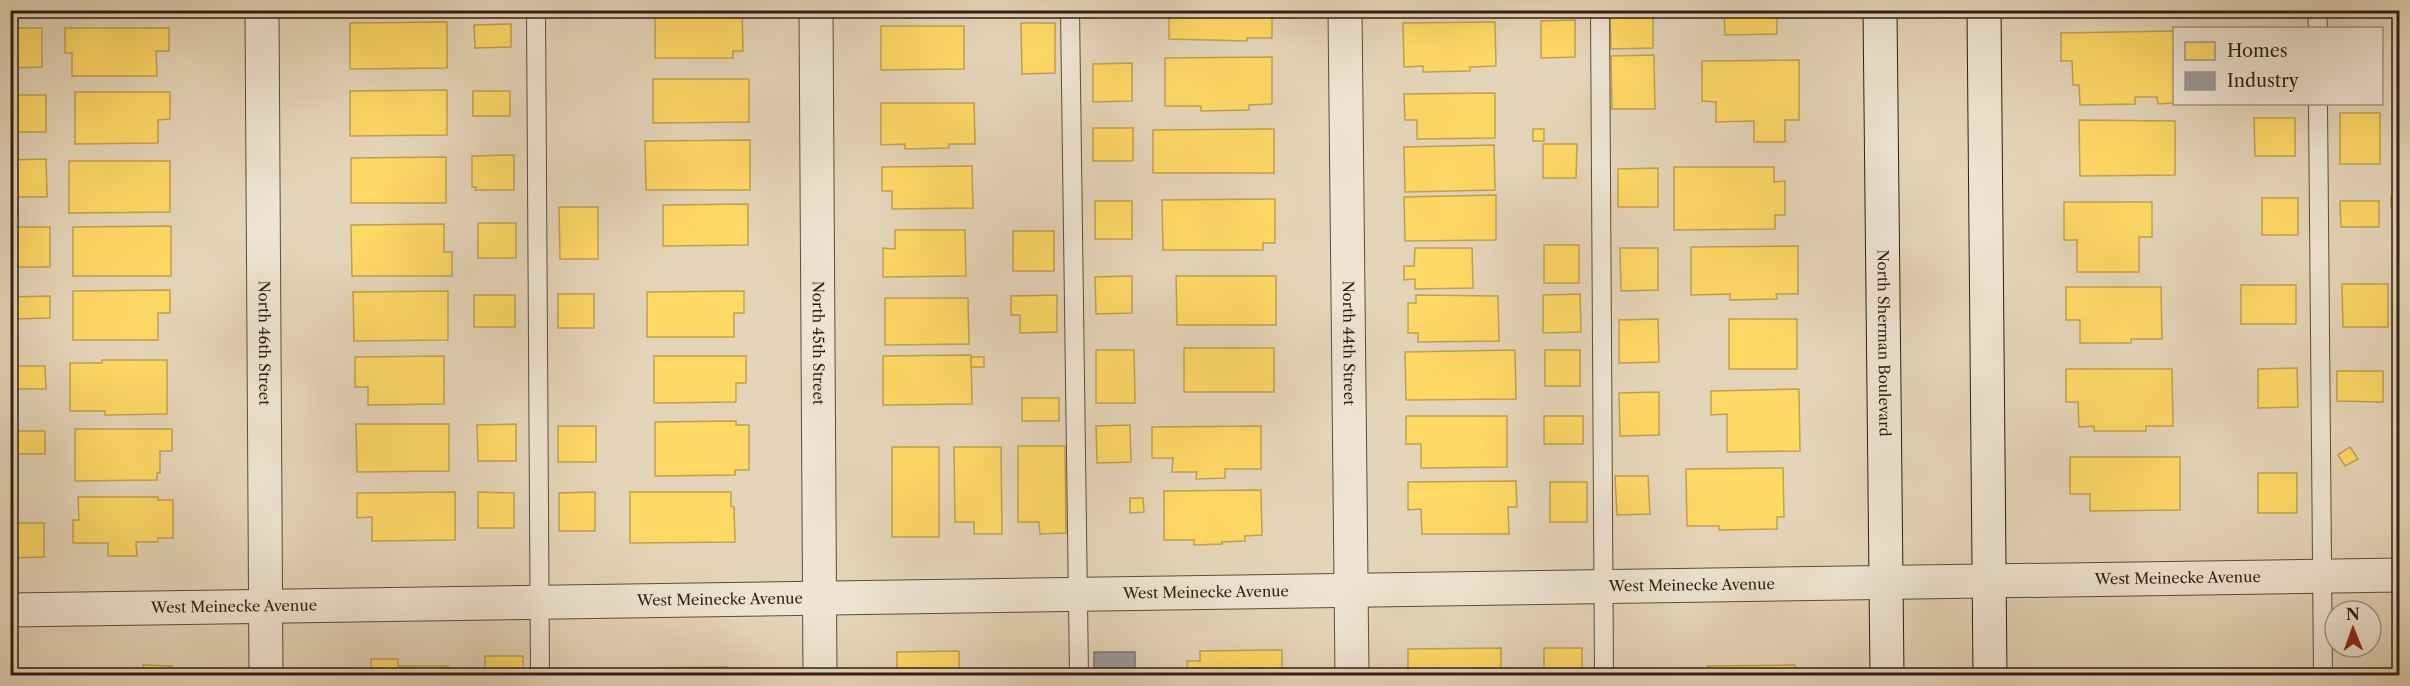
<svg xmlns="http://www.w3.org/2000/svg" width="2410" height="686" font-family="'Libre Caslon Text',serif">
<rect width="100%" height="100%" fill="#e5d5b8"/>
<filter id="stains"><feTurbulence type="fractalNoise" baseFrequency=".00333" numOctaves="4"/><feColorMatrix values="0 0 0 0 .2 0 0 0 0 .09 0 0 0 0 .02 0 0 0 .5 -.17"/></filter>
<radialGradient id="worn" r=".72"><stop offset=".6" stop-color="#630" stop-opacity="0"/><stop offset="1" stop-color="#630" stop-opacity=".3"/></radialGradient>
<path fill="#ffd966" stroke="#c1a14d" stroke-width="1.5" d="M82 10H169V15H82Z
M742 10 743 51H733V58H655V11Z
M1169 10H1272V38H1247V41L1169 39Z
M1610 10H1653V48L1611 49Z
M1724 10H1790V16H1777V34L1725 35Z
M2091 10H2121V14H2091Z
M1575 20V57L1541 58V21Z
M447 22V68L350 69V23Z
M1495 22 1496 66 1470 67V71L1423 72V66L1404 67 1403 23Z
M1021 23H1055V73L1022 74Z
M511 24V47L475 48 474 25Z
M881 26H964V69L881 70Z
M10 28H42V67L10 68Z
M65 28H169V51H156L157 76H72V53H65Z
M2174 31V103L2158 104 2157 97H2135V104L2080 105 2079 85H2073L2072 61H2061V33Z
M1654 55 1655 109H1612L1611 56Z
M1272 57V104L1249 105V110L1201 111V106H1165V58Z
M1799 60V120H1785V142H1754V121L1716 122V102L1702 101V61Z
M1132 63V101L1093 102V64Z
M653 79H749V122L653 123Z
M447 90V135L350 136V91Z
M473 91H510V116H473Z
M75 92H170V119L158 120V143L75 144Z
M1495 93V138L1417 139V120H1405L1404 94Z
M11 95H46V132H11Z
M881 103H974L975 144H949V148L905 149V144L881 145Z
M2340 113H2380V164H2340Z
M2254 118H2295V156H2255Z
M2079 120 2175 121V175L2080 176Z
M1093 128H1133V161H1093Z
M1274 129V173H1153V130Z
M1533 129H1544V141H1533Z
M750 140V190H646L645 141Z
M1543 144H1577L1576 178H1543Z
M1494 145 1495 190 1405 192 1404 147Z
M514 155V190H475L476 187H472V156Z
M446 157V203H351V158Z
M46 159 47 197H10V160Z
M69 161H170V212L69 213Z
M972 166 973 208 892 209V191H882V167Z
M1674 167H1774V182L1785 181V215H1775V229L1674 230Z
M1658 168V207H1618V169Z
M1496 195V240L1405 241 1404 197Z
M2391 196H2400V207H2391Z
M2262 198H2298V235H2262Z
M1275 199V243H1263V250H1163L1162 200Z
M1095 201H1132V239H1095Z
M2340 201H2379V227H2341Z
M2064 202H2152V237H2139V272H2077V240H2064Z
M748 204V245L663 246V205Z
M559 207H598V259H560Z
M478 223H516V258H478Z
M444 224V252H452V276H352L351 225Z
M171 226V276H73V227Z
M10 227H50V267H10Z
M895 230H965L966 276 883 277V248L895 249Z
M1013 231H1054V271H1013Z
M1544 245H1579V283H1544Z
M1798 246V294H1776L1777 299 1730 300V294L1691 295V247Z
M1415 248H1472L1473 288 1415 289V279L1404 280V266H1414Z
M1620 248H1658V290L1621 291Z
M1132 276V313L1096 314 1095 277Z
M1176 276H1276V325H1177Z
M2342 284H2388V327H2343Z
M2241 285H2296V324H2241Z
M2066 287H2161L2162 339H2131V343H2080V320H2066Z
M170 290V313H158V340H73V291Z
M448 291V340L354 341 353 292Z
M744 291V313H734V337H647V292Z
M558 294H594V328H558Z
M1580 294 1581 332 1543 333V295Z
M474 295H515V327H474Z
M1057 295V332L1020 333V315H1011V296Z
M1416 295 1498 296 1499 341 1418 342V333H1408V303H1416Z
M50 296V318L12 319 11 297Z
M885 298H968L969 344 885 345Z
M1658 319 1659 362 1619 363V320Z
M1729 319H1797V369H1729Z
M1184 348H1274V392H1184Z
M1096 350H1134L1135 403H1096Z
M1515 350 1516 399 1406 400 1405 352Z
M1545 350H1580V386H1545Z
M971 355 972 404 883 405V356Z
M444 356V404L368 405V387H355V357Z
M654 356H746V383H736V402L654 403Z
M971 357H984V367H971Z
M102 360H167V414L105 415V411H70V363H102Z
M10 366H45L46 389H10Z
M2297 368 2298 407 2258 408V369Z
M2066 369H2172L2173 426H2146V431H2094V426L2079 427 2078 402H2066Z
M2337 371H2383V402L2337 401Z
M1799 389 1800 451 1727 452V414L1711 415V391Z
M1659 392V435L1620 436 1619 393Z
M1022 398H1059V421H1022Z
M1406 416H1507V467L1421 468V444H1406Z
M1544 416H1583V444H1544Z
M736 421V425H749V470H735V475L655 476V422Z
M356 424H449V471L357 472Z
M516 424V461H478L477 425Z
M1130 425 1131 462 1097 463 1096 426Z
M558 426H596V462H558Z
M1261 426V469H1225V478L1196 479 1197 472H1172L1173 458H1152V427Z
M75 429H172V451H160V473H157V480L75 481Z
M12 431H45V454H13Z
M1018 446H1065L1066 533 1040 534 1039 522H1018Z
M892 447H939V537H892Z
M954 447H1001L1002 534H974V522H955Z
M2350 447 2358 459 2345 466 2338 455Z
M2070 457H2180V510L2090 511V494H2070Z
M1783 468 1784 517H1777V529L1719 530V526H1687L1686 469Z
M2258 473H2297V513H2258Z
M1615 476H1648L1650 514 1617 515Z
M1516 481 1517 507H1508L1509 534H1422L1421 509 1408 510V482Z
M1550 482H1587V522H1550Z
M1261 490 1262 535 1245 536V541L1222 542V544L1194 545V540H1164V491Z
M455 492V540L372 541V517L357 518V493Z
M478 492 514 493V528H478Z
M595 492V531H559V493Z
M630 492H731V506L734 507 735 542 630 543Z
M78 497H158V500H173V538H158V542H136L137 556H108V543H73V520H79Z
M1130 498H1143L1144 512 1130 513Z
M10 523H44V557L10 558Z
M1501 648V676H1408V649Z
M1544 648H1582V676H1544Z
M1282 650V675L1187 676V661H1200V651Z
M959 651V674L975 676H897V652Z
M485 656H523V676H485Z
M371 659H398V666H448V676H371Z
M143 665 172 666V676H73V673H143Z
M1795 665V676H1708L1707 666Z
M727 667 732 670V676H637V668Z
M10 668H42V676H10Z
M596 669V676H560V670Z
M1615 670H1653V676H1615Z"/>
<path fill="#999" stroke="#7a7471" stroke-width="1.5" d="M1094 652H1135V676H1094Z"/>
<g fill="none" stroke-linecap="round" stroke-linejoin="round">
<defs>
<path id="lane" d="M536 10 540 676
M1070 10 1079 676
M1600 10 1604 676
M2317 10 2318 28
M2318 104 2323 676"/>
<g id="street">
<path id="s1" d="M262 10 266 676"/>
<path id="s2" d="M816 10 820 676"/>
<path id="s3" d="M1345 10 1352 676"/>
<path id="s4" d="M10 610 2400 575"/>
</g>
<g id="secondary">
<path id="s5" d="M1880 10 1887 676"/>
<path d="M1984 10 1990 676"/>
</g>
</defs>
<use href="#lane" stroke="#5e4c3c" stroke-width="20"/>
<use href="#street" stroke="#5e4c3c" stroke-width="35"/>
<use href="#secondary" stroke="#311e13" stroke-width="35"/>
<use href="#lane" stroke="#eee4d1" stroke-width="18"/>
<use href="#street" stroke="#eee4d1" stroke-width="33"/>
<use href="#secondary" stroke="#eee4d1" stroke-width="33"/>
</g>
<g text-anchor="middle" stroke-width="6" stroke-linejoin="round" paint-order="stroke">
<g font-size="15" fill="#311e13" stroke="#eee4d1">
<text dy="5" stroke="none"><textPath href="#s1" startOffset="333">North 46th Street</textPath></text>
<text dy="5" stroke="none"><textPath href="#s2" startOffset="333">North 45th Street</textPath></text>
<text dy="5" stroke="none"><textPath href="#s3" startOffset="333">North 44th Street</textPath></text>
<text dy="5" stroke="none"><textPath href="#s5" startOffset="333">North Sherman Boulevard</textPath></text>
<text dy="5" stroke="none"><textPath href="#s4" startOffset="2168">West Meinecke Avenue</textPath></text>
<text dy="5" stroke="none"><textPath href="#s4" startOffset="1682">West Meinecke Avenue</textPath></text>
<text dy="5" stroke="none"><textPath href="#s4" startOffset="1196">West Meinecke Avenue</textPath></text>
<text dy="5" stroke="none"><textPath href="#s4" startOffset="710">West Meinecke Avenue</textPath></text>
<text dy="5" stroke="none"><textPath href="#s4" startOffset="224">West Meinecke Avenue</textPath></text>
</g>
</g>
<rect width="2410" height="686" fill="none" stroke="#e5d5b8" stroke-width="36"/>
<rect x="12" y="12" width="2386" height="662" fill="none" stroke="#311e13" stroke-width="3"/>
<rect x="18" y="18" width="2374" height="650" fill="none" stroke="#311e13" stroke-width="1.5"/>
<rect x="2173" y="27" width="210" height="78" fill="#eee4d1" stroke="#a29585" stroke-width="1.5"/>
<rect x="2185" y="42" width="30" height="18" fill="#ffd966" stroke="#a29585" stroke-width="1.5"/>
<text x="2227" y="57" font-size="18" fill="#311e13">Homes</text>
<rect x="2185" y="72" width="30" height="18" fill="#999999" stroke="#a29585" stroke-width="1.5"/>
<text x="2227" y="87" font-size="18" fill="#311e13">Industry</text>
<g transform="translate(2353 629) rotate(359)"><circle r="28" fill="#eee4d1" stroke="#a29585" stroke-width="1.5"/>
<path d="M0-4.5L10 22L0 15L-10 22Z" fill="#8f2418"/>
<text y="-9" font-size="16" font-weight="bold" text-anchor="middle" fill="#311e13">N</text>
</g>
<rect width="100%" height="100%" filter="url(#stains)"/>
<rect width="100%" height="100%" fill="url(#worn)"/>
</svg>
